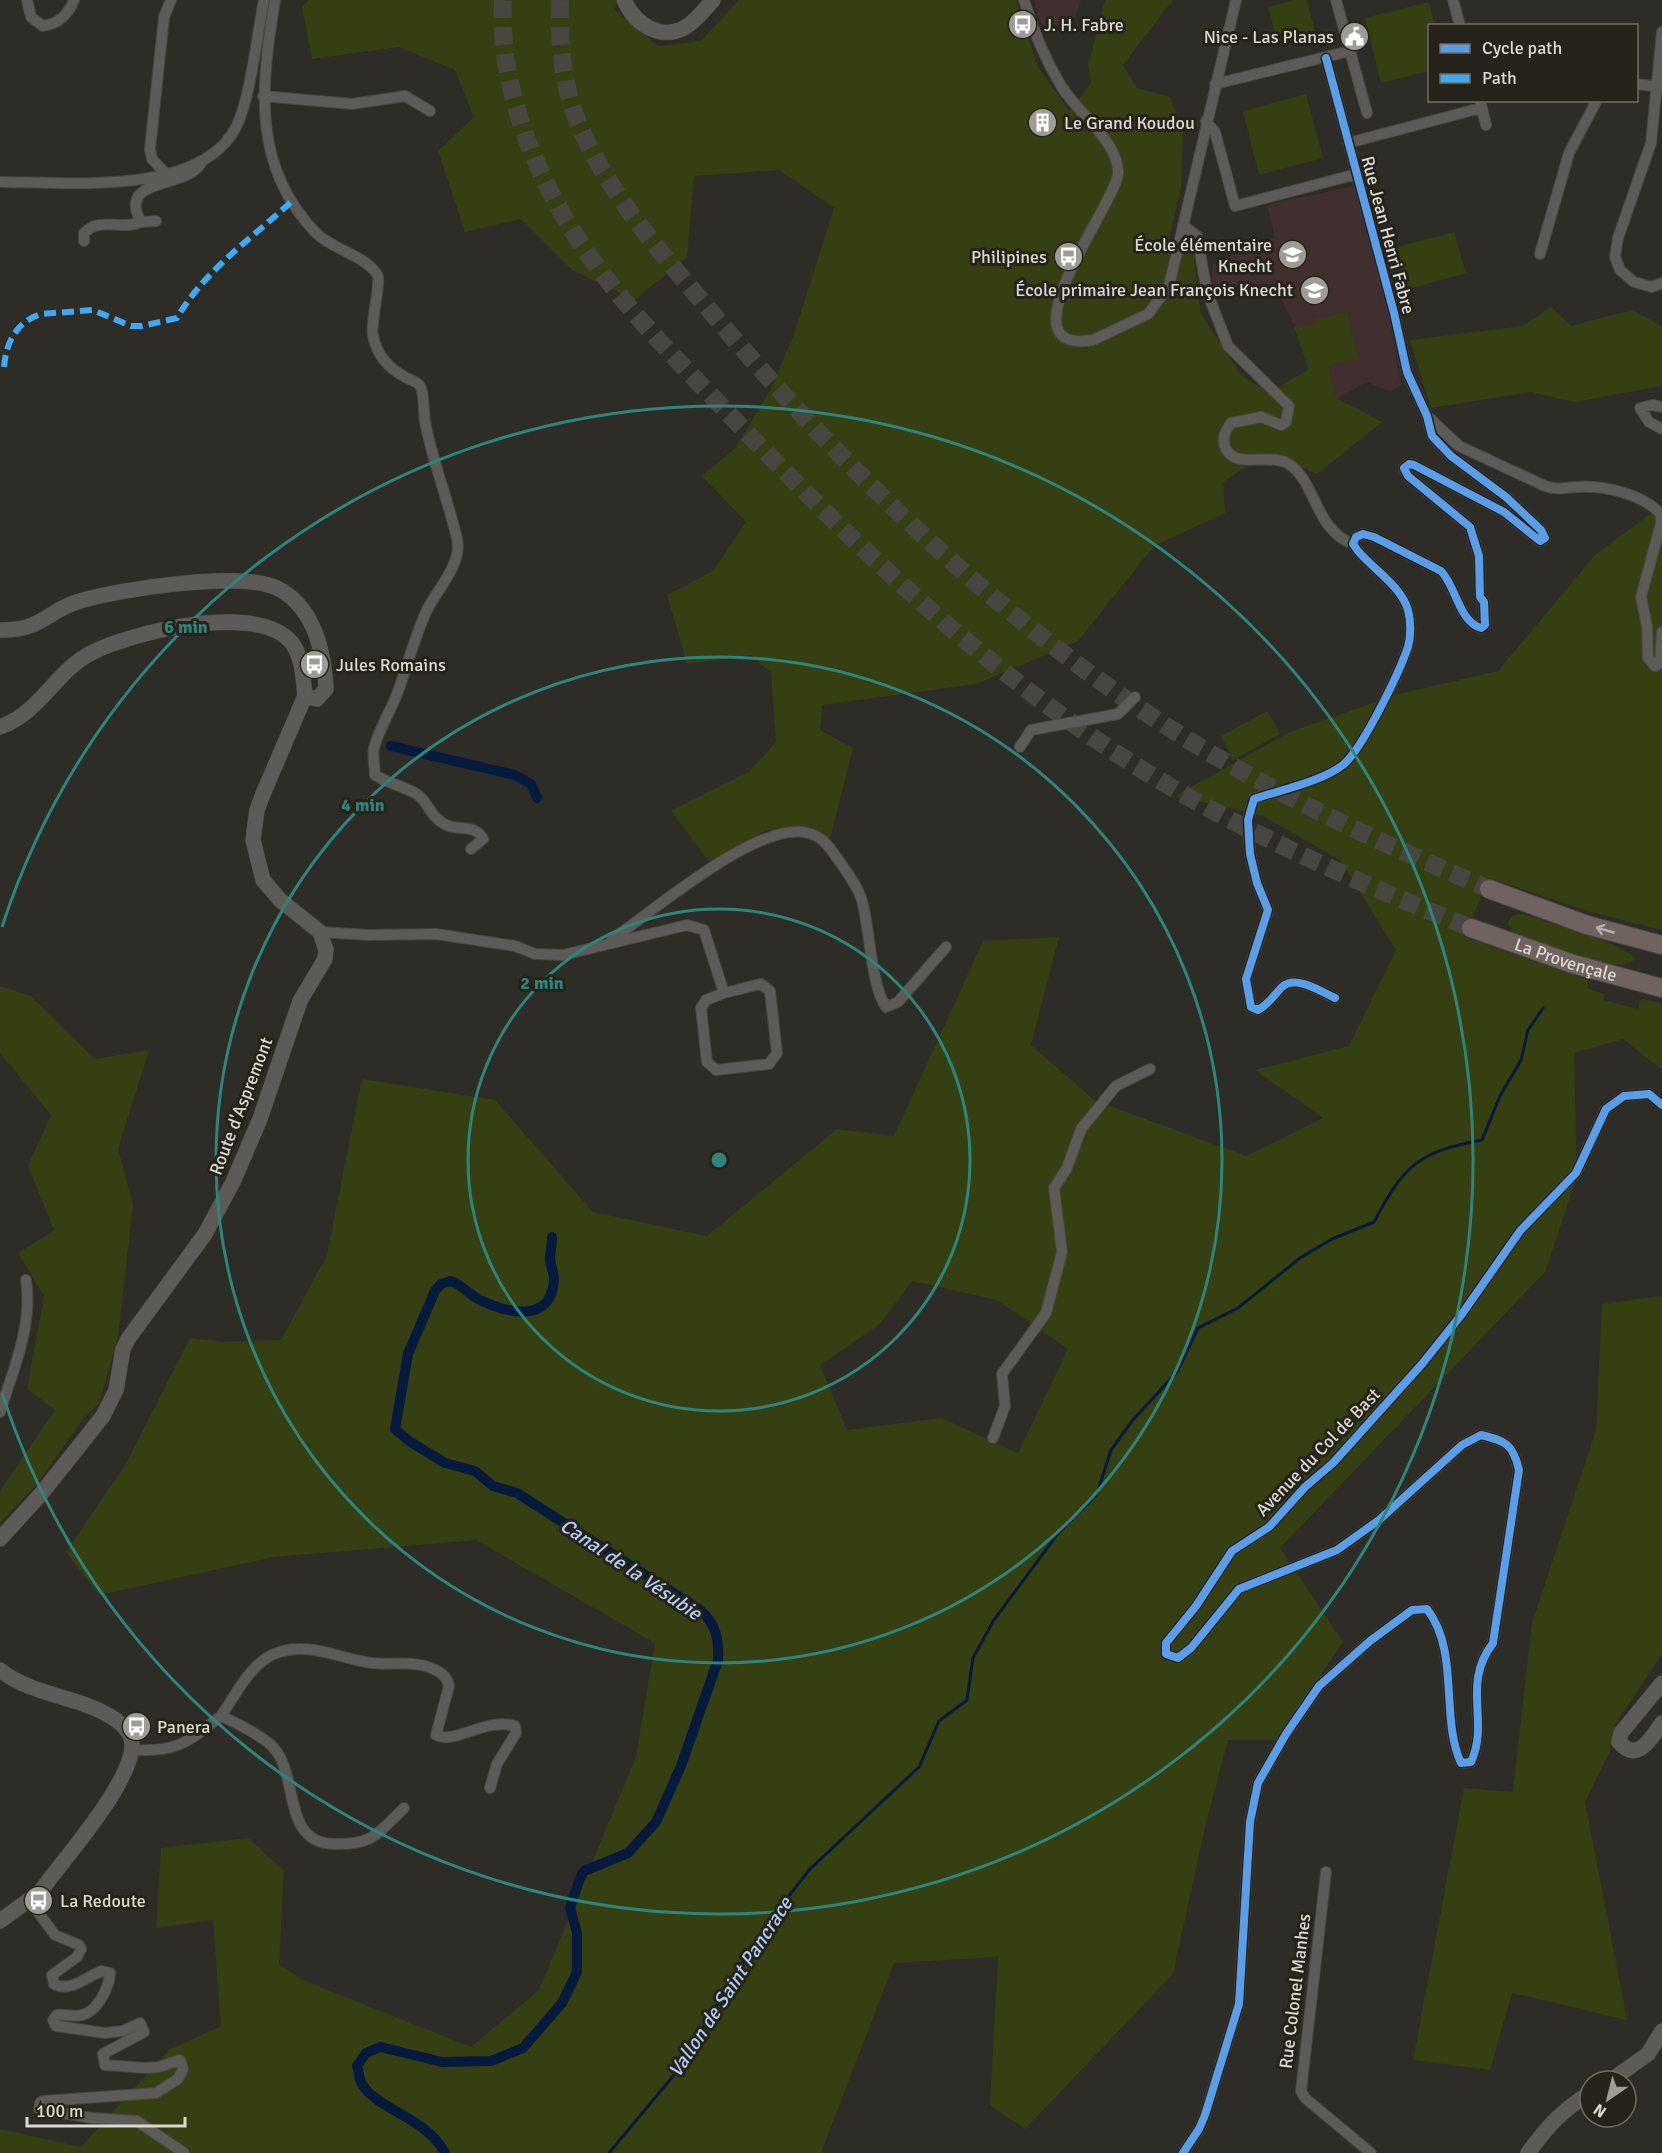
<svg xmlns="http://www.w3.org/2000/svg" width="1662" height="2153" font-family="Signika,sans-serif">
<rect width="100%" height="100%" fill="#2d2c27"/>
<path fill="#402f2e" d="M1034 0H1081L1075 18 1047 27 1040 23Z
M1354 186 1388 313 1401 386 1389 391 1366 382 1328 404 1308 351 1280 297 1211 284 1213 264 1229 260V256L1264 247 1269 240 1275 238 1267 205Z"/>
<path fill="#363f11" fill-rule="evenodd" d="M309 0H617L615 10 658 46 701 41 739 0H1016L1038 67 1069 111 1091 83 1088 66 1105 0H1173L1123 65 1137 88 1170 97 1183 131 1181 186 1169 239 1193 250 1201 314 1241 375 1269 393 1309 369 1294 327 1316 324 1315 319 1347 312 1358 358 1328 366 1336 398 1382 422 1317 474 1267 453 1223 482 1225 513 1154 546 1078 641 976 684 822 705 820 730 853 748 830 839 766 830 711 864 671 811 749 772 776 742 771 673 751 655 687 664 667 595 713 571 746 522 702 476 735 448 770 391 794 334 834 208 779 170 694 176 687 258 634 300 572 270 521 219 465 232 438 151 474 117 455 70 399 47 312 59 302 7Z
M1293 0H1307L1316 35 1278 44 1268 7Z
M1429 2 1435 25 1430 26 1429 71 1381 83 1365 18Z
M1306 94 1323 158 1259 175 1243 111Z
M1454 232 1466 273 1398 292 1386 250Z
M1551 307 1571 326 1632 310 1662 326V386L1575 402 1531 392 1431 408 1410 340 1523 326Z
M1662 505V930L1591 912 1489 878 1464 937 1589 980 1587 988 1605 994 1603 1000 1638 1009 1641 999 1662 1003V1070L1623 1039 1574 1053 1577 1176 1545 1272 1280 1548 1343 1642 1276 1740H1228L1206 1823 1173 1974 1025 2129 990 2105 998 1957 894 1963 821 2153H0V2129L81 2147 169 2050 221 2026 213 1920 156 1928 161 1848 248 1838 284 1871 279 1964 303 1980 471 2047 539 1990 636 1757 655 1643 476 1540 274 1557 99 1595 66 1552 124 1467 190 1338 224 1342 281 1340 327 1255 362 1079 495 1100 593 1212 707 1236 837 1129 894 1136 983 941 1059 937 1031 1045 1094 1100 1246 1156 1323 1118 1255 1070 1349 1046 1396 950 1340 860 1263 816 1175 796 1288 733 1395 695 1498 671 1595 555ZM912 1281 997 1300 1068 1349 1018 1453 941 1418 847 1430 820 1365 880 1324Z
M1267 711 1280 734 1233 760 1221 736Z
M1523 914C1544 922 1626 943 1635 959 1617 978 1538 943 1514 934L1508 924C1510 915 1514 914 1523 914Z
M0 986 31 996 95 1059 149 1050 118 1149 133 1205 118 1337 99 1404 82 1420 38 1483 0 1523V1491L55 1410 27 1389 44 1296 18 1253 54 1230 28 1166 51 1115 0 1053Z
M1662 1296V1654L1616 1723 1610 1751 1585 1802 1627 2020 1512 1993 1490 2070 1413 2060 1464 1788 1513 1792 1532 1623 1596 1430 1602 1304Z"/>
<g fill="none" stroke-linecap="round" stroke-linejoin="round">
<path stroke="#061a3d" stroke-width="3" d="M609 2153 674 2075 766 1925 810 1869 919 1767 939 1721 967 1700 973 1658 994 1620 1056 1536 1097 1494 1111 1450 1132 1421 1177 1372 1198 1328 1238 1308 1300 1258 1332 1239 1374 1222C1404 1165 1418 1152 1482 1140L1500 1096 1521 1060 1528 1030 1543 1008"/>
<path stroke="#061a3d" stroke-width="10" d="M391 746 515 775 531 784 537 798
M445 2153C426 2117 376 2109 362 2084 359 2080 359 2071 357 2066L366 2053 380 2047 442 2062 491 2061 523 2048 562 2003 577 1972V1933L570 1908 580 1878 584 1871 628 1853 656 1822 681 1766 718 1660C719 1640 716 1623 700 1610L517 1493 493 1486 475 1471 445 1463 409 1441 395 1429 408 1354 435 1291 441 1284 451 1281C461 1284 469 1294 478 1299 506 1313 552 1325 554 1279 554 1273 551 1267 550 1260 550 1253 552 1245 552 1237"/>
<path stroke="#474641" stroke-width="18" stroke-dasharray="18 9" stroke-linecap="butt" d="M503 0C499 73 524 145 559 208 602 285 667 350 728 413 857 548 994 680 1154 777 1255 838 1363 884 1471 928
M560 0C559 43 562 85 579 125 608 192 659 251 706 306 844 471 1014 635 1200 747 1293 803 1389 846 1489 889"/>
<defs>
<path id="street" d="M27 0 31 17 43 26C59 24 68 15 74 0
M275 0C261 85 251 167 317 234 334 250 364 255 377 274 382 282 370 321 373 336 377 355 388 368 405 377 410 380 417 381 420 386 425 394 423 411 425 421 432 461 448 499 457 539 463 564 435 592 426 612 414 639 407 667 397 694 390 712 379 729 374 748 372 756 375 767 375 775 388 784 405 786 418 795 429 803 430 817 446 825 459 831 476 824 483 839L471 849
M1024 0C1033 30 1044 57 1060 84 1075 111 1120 142 1118 174 1116 203 998 356 1093 340L1148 314 1169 286 1236 0
M1336 0 1367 113
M1453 0 1460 26
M1662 32 1651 143 1618 238 1615 257 1620 270 1634 282 1652 287 1662 283
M1326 58 1394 313 1407 372 1427 416 1432 436 1451 456 1506 497 1541 530 1545 538 1540 541 1504 512 1414 465 1409 464 1404 468 1408 476 1470 527 1479 556 1480 597 1484 602 1485 625 1481 628C1459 622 1456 586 1441 571L1374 537 1363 534 1356 537 1353 544 1358 551C1373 569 1401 586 1408 610 1411 621 1411 636 1408 647 1399 673 1364 746 1344 764 1324 781 1280 790 1254 799L1248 820 1250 854 1257 883 1268 910 1246 979 1251 1007 1258 1010C1269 1004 1274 995 1282 987 1295 974 1322 992 1335 998
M1215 84 1350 51
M1636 84 1662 87
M263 96 352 104 405 96 430 111
M1480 100 1486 125
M1206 121 1215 132 1235 206 1357 174
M1348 143 1481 108
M166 174 152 159 150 149 164 17 171 0
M0 182C65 182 204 197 237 125 251 95 257 34 264 0
M156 221 141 222C116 176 186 190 201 163
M1183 225 1197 236 1207 292 1228 346 1289 406 1286 422 1281 425 1261 417 1231 423C1225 431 1221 439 1226 449 1236 469 1269 453 1287 463 1316 479 1314 530 1353 544
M84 241V233C101 216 121 231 141 222
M1540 254 1569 153 1597 100
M1662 407 1652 405 1640 408 1649 422 1662 429
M1427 416 1459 446 1545 486C1556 490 1565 488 1577 487 1605 485 1642 494 1661 514V523L1641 597 1647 626 1648 658 1655 666 1660 663 1662 632
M1020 747 1031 730 1118 714 1135 697
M320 932 369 935 436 934 515 946 535 954 563 955 687 925 704 930 724 993 706 1000 701 1008 707 1062 716 1070 769 1064 777 1053 770 991 761 984 724 993
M612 939C652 913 766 812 814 835 826 840 834 854 842 865 850 877 860 890 863 905 870 932 871 985 886 1007L898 1002 946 947
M0 1412C13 1370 33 1326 26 1280
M993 1438 1005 1406 1002 1374 1046 1313 1062 1252 1054 1188 1067 1168 1081 1129 1116 1086 1150 1069
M221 1716C236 1695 249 1665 274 1654 308 1640 339 1659 372 1663 390 1665 414 1661 431 1668 441 1672 447 1676 449 1686L436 1735C455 1745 486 1717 515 1726L516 1733 497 1764 490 1788
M133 1750C178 1752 186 1743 221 1716 235 1722 262 1736 273 1747 300 1776 281 1843 334 1844 373 1845 377 1834 404 1808
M1326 1872 1301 2091 1305 2098 1371 2153
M29 1900 55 1935 79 1945 81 1949 77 1957 52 1975 54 1984C71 1993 87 1976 102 1971L110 1973C109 1988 97 2012 82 2015 73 2017 65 2014 57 2015L53 2020 56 2026 105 2033 123 2031 140 2023 144 2032 103 2054 105 2065 145 2068 159 2067 180 2060 183 2069 178 2079 156 2093 43 2101 40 2103 39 2109 92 2118 137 2121 184 2153
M1183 2153 1199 2129 1205 2115 1239 2004 1250 1822 1258 1783 1286 1734 1319 1686 1370 1641 1412 1610 1427 1609C1460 1652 1440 1717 1461 1763L1471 1762C1490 1721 1461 1685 1493 1643L1519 1470C1513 1444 1506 1441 1481 1435L1462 1445 1379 1520 1337 1550 1239 1589 1191 1648 1178 1658 1166 1654V1643L1196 1606 1232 1551 1269 1527 1305 1487 1333 1463 1422 1364 1462 1314 1520 1231 1576 1173 1606 1109 1624 1096 1649 1094 1662 1105"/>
<path id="secondary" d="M624 0C635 25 664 44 690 24 698 18 706 8 713 0
M0 630C43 631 47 610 80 601 120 589 244 570 279 589 314 608 324 652 326 689L317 699 305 696
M0 727C40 713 55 672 91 653 132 632 258 601 292 643 303 658 303 679 305 696
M0 1539 41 1494 103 1416 116 1390 123 1349 128 1339 205 1234 233 1182 260 1119 300 1001 325 959 326 950 320 932 280 900 263 880 253 840 257 810 263 794 305 696
M0 1670C25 1690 60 1695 89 1706 104 1712 123 1721 130 1735 145 1767 69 1853 49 1880L40 1892 0 1921
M1662 1683 1621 1733 1619 1742C1638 1764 1651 1738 1662 1723
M1610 2081 1648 2054 1662 2031
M1528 2153C1548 2126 1561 2111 1590 2093"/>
<g id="highway">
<path d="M1489 889 1587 925 1662 945"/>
<path id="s1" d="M1471 928 1573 964 1662 988"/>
</g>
</defs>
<use href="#street" stroke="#484743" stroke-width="12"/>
<use href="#secondary" stroke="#484743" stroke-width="16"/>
<use href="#highway" stroke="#484743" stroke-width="20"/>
<use href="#street" stroke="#5c5b57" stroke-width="10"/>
<use href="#secondary" stroke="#5c5b57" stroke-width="15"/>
<use href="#highway" stroke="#70625e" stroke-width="18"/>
<path stroke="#3fa9f5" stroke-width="6" stroke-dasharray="12 6" stroke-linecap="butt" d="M4 367C6 343 16 322 41 314L93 310 131 326H142L177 318C205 270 251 239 291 202"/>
<defs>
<path id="cycleway" d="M1326 58 1394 313 1407 372 1427 416 1432 436 1451 456 1506 497 1541 530 1545 538 1540 541 1504 512 1414 465 1409 464 1404 468 1408 476 1470 527 1479 556 1480 597 1484 602 1485 625 1481 628C1459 622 1456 586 1441 571L1374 537 1363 534 1356 537 1353 544 1358 551C1373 569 1401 586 1408 610 1411 621 1411 636 1408 647 1399 673 1364 746 1344 764 1324 781 1280 790 1254 799L1248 820 1250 854 1257 883 1268 910 1246 979 1251 1007 1258 1010C1269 1004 1274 995 1282 987 1295 974 1322 992 1335 998
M1183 2153 1199 2129 1205 2115 1239 2004 1250 1822 1258 1783 1286 1734 1319 1686 1370 1641 1412 1610 1427 1609C1460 1652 1440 1717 1461 1763L1471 1762C1490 1721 1461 1685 1493 1643L1519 1470C1513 1444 1506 1441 1481 1435L1462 1445 1379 1520 1337 1550 1239 1589 1191 1648 1178 1658 1166 1654V1643L1196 1606 1232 1551 1269 1527 1305 1487 1333 1463 1422 1364 1462 1314 1520 1231 1576 1173 1606 1109 1624 1096 1649 1094 1662 1105"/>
</defs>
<use href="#cycleway" stroke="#26231b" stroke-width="11"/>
<use href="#cycleway" stroke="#5a9eea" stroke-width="8"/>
</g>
<defs><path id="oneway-shaft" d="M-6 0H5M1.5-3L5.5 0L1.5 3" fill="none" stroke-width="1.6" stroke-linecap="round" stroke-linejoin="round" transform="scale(1.5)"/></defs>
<use stroke="#b6afaa" href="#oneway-shaft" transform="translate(1605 930) rotate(-164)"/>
<g fill="none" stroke="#2e857d" stroke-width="3">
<circle cx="719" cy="1160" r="251"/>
<circle cx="719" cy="1160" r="503"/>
<path d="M2 927A754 754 0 1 1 2 1393"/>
</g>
<defs>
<symbol id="bus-disc" viewBox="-11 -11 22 22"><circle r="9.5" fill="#9e9c97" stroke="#26231b"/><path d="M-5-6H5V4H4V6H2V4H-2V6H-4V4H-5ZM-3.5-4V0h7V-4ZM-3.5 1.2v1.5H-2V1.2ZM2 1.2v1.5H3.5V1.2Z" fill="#fff"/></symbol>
<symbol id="civic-disc" viewBox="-11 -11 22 22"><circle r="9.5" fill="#9e9c97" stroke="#26231b"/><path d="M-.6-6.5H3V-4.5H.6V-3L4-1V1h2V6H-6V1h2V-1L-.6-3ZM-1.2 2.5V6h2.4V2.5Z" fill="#fff"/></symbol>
<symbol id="building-disc" viewBox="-11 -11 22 22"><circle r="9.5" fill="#9e9c97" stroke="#26231b"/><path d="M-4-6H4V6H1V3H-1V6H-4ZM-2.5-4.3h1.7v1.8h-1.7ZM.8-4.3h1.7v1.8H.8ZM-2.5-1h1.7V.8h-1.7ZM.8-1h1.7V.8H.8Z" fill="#fff"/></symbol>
<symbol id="school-disc" viewBox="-11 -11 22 22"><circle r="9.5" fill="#9e9c97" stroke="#26231b"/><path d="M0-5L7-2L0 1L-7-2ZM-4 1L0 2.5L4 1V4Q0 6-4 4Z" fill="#fff"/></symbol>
</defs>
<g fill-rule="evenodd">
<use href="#bus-disc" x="1006" y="8" width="33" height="33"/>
<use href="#civic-disc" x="1338" y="20" width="33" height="33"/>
<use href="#building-disc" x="1026" y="106" width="33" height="33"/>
<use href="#school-disc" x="1276" y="238" width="33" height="33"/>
<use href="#bus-disc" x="1052" y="240" width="33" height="33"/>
<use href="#school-disc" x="1298" y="274" width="33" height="33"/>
<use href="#bus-disc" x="298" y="648" width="33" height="33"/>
<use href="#bus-disc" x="120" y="1710" width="33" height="33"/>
<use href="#bus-disc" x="22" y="1884" width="33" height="33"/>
</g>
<g text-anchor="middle" stroke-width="6" stroke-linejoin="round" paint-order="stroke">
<g font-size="18" fill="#dbd9d3" stroke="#26231b" text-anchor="start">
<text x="1044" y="31">J. H. Fabre</text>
<text x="1334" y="43" text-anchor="end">Nice - Las Planas</text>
<text x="1064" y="129">Le Grand Koudou</text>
<text x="1272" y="251" text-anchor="end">École élémentaire<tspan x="1272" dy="21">Knecht</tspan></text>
<text x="1047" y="263" text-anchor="end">Philipines</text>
<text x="1293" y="296" text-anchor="end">École primaire Jean François Knecht</text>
<text x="336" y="671">Jules Romains</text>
<text x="157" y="1733">Panera</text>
<text x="60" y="1907">La Redoute</text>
</g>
<g font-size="18" fill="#dbd9d3" stroke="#26231b">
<text transform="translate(1388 235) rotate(75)" y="6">Rue Jean Henri Fabre</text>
<text dy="6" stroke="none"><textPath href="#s1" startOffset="100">La Provençale</textPath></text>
<text transform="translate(241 1106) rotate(-69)" y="6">Route d'Aspremont</text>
<text transform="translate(1318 1452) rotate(-46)" y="6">Avenue du Col de Bast</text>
<text transform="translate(1295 1991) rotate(-83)" y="6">Rue Colonel Manhes</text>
</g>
<g font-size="20" font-style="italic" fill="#b0cbf4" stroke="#26231b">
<text transform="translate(631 1569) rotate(34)" y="7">Canal de la Vésubie</text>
<text transform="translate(730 1987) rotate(-57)" y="7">Vallon de Saint Pancrace</text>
</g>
</g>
<circle cx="719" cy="1160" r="9" fill="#2e857d" stroke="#26231b" stroke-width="3"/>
<g font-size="18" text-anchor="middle" font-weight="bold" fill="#2e857d" stroke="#26231b" stroke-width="6" stroke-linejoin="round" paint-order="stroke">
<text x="186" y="633">6 min</text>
<text x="363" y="811">4 min</text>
<text x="542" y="989">2 min</text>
</g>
<rect x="1428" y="24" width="210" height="78" fill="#26231b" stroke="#6e6c65" stroke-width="1.5"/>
<rect x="1440" y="44" width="30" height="9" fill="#5a9eea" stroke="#6e6c65" stroke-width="1.5"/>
<text x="1482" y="54" font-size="18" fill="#dbd9d3">Cycle path</text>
<rect x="1440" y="74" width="30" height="9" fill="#3fa9f5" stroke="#6e6c65" stroke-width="1.5"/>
<text x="1482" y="84" font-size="18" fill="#dbd9d3">Path</text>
<g transform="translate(1608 2099) rotate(215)"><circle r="28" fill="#26231b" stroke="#6e6c65" stroke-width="1.5"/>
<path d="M0-4.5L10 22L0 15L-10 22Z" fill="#9e9c97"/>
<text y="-9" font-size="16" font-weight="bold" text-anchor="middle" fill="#dbd9d3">N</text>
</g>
<path d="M27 2117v9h158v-9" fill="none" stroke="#dbd9d3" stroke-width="3"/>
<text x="36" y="2117" font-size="18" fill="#dbd9d3" stroke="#26231b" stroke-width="4.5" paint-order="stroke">100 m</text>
</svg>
